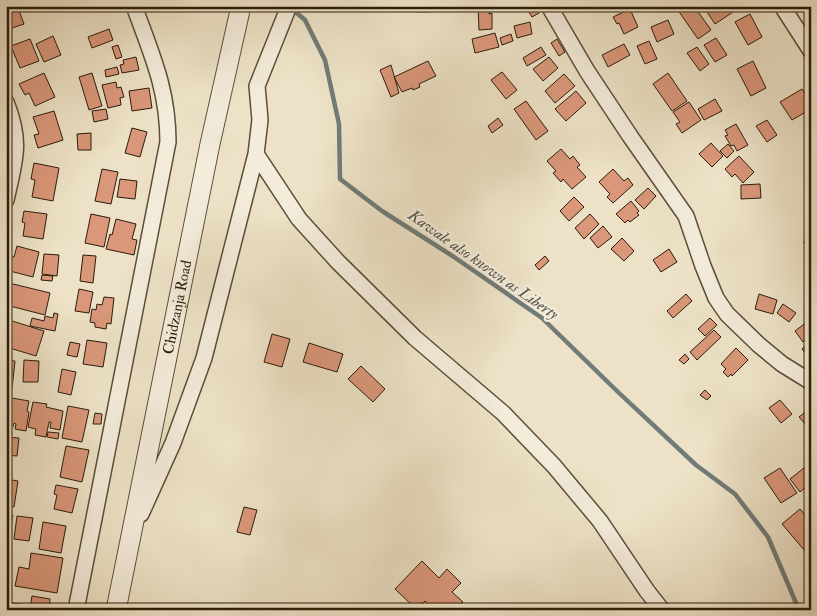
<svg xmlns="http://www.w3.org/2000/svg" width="817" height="616" font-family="'IM FELL Double Pica',serif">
<rect width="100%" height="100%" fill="#ede2c7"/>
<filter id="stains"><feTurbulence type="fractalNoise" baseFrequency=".004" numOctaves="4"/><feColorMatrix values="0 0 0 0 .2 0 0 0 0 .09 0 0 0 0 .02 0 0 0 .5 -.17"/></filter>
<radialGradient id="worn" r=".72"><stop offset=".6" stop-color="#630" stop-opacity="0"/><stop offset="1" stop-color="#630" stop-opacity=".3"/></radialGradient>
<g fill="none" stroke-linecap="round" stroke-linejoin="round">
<path stroke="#717b77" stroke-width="4.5" d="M291 8 305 20 325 60 339 124 340 179 382 211 454 257 542 318 618 392 696 465 735 494 768 537 799 610"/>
</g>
<path fill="#da977a" stroke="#2b1c09" d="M416 6H430V12H416Z
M478 6H489V14L492 13V29L479 30Z
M531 6H535L539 13 532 17 527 9Z
M675 6H694L711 30 698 39Z
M703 6H742L715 24Z
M18 8 24 24 9 29 6 21V12Z
M630 9 638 27 624 34 619 23 617 24 613 17Z
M750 14 762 37 748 45 735 22Z
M668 20 674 34 657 42 651 27Z
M530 22 532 34 517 38 514 26Z
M109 29 113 40 92 48 88 37Z
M495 33 499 47 475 53 472 39Z
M511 34 513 41 502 45 500 38Z
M53 36 61 55 44 62 36 44Z
M716 38 727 55 715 62 704 45Z
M30 39 39 61 20 68 11 46Z
M557 39 565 52 559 56 551 43Z
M649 41 657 59 645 64 637 46Z
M624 44 630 55 608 67 602 55Z
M118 45 122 57 116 59 112 47Z
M541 47 546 55 527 66 523 58Z
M697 47 709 64 700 71 687 53Z
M136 57 139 70 122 73 120 65 124 64 123 60Z
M549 57 558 68 543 81 533 69Z
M428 61 436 76 419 84 420 87 413 90 412 88 402 92 394 77Z
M753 61 766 88 751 96 737 69Z
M391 65 399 93 391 97 380 70Z
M117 67 119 74 106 77 105 70Z
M502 72 517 90 506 99 491 80Z
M44 73 55 97 35 106 29 93 25 95 19 84Z
M92 73 102 106 89 110 79 77Z
M668 73 687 101 672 111 653 84Z
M564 74 575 86 555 103 545 91Z
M116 82 117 88 121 87 124 97 120 98 121 105 108 108 102 85Z
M149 88 152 108 132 111 129 91Z
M802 89 811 102V109L792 120 780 102Z
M576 91 586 103 566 121 555 109Z
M715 99 722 111 704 120 698 109Z
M526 101 548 131 536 140 514 109Z
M689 102 701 120 682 133 676 124 680 122 673 112Z
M106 109 108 119 94 122 92 111Z
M54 111 63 140 38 148 34 135 39 134 33 117Z
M498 118 503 125 492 133 488 126Z
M767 120 777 135 767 142 756 126Z
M736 124 748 145 737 151 734 145 731 146 725 136 728 135 725 130Z
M132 128 147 132 140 157 125 153Z
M91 133V150H78L77 134Z
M711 143 723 156 712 167 699 154Z
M728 144 734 151 727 158 720 151Z
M561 149 570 159 573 156 580 165 577 167 586 177 572 189 563 179 561 182 553 173 556 171 547 161Z
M739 156 754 172 743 183 735 174 732 177 725 169Z
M34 163 59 168 53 201 32 197 35 180 31 179Z
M102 169 118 172 111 204 95 201Z
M613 169 624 181 628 178 633 185 613 203 607 197 610 194 599 182Z
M120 179 137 181 135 199 117 197Z
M760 184 761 198 741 199V185Z
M648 188 656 196 644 209 635 200Z
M574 197 584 207 569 221 560 211Z
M631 201 639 211 637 213 639 215 630 222 628 220 625 223 616 214Z
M24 211 47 214 43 239 23 236 25 223 22 222Z
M91 214 110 218 104 247 85 243Z
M590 214 599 224 584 239 575 228Z
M116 219 136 224 132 239 137 240 134 255 106 249 110 234 112 235Z
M603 226 612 237 598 248 590 238Z
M622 238 634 251 624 261 611 249Z
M811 238V254L804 242Z
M17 246 39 252 33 277 6 270 9 256 14 257Z
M669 249 677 262 661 272 653 260Z
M44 254 59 255 57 276 42 274Z
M83 255 96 256 93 283 80 281Z
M545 256 549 261 539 270 535 265Z
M42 275 53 276 52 281 41 280Z
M9 283 50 293 45 315 6 305V295Z
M79 289 93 292 89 313 75 311Z
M686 294 692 301 673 318 667 311Z
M759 294 777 300 773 314 755 309Z
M104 297 114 298 111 324 107 323 106 329 95 327V323L90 322 92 309 96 310 97 304 102 305Z
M783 304 796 313 789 322 777 313Z
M54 313 58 314 55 331 30 326 32 318 44 321 45 316 53 318Z
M710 318 717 325 705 336 698 329Z
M6 319 44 331 36 356 6 347Z
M811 319V352L807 355 802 349 809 343 806 339 803 342 795 331Z
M714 330 721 337 697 360 690 352Z
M272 334 290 339 282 367 264 362Z
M87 340 107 343 103 367 83 364Z
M70 342 80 344 77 357 67 355Z
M309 343 343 354 337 372 303 362Z
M736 348 748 360 732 376 731 374 728 377 723 372 726 369 721 364Z
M685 354 689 359 684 364 679 360Z
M6 360 15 361 12 389 6 388Z
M24 360 39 361 38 382H23Z
M361 366 385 389 373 402 348 379Z
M62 369 76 372 71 395 58 392Z
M705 390 711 396 707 400 700 395Z
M6 397 29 401 27 411 29 412 26 431 15 429 16 424 14 423 13 427 6 426Z
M780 400 792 414 781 423 769 408Z
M33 402 47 404 46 407 63 411 60 430 50 428 51 422H49L46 437 35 435 36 429 28 427Z
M68 406 89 410 82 442 62 438Z
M807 411 811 416V431L799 417Z
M95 413 102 414 101 424H93Z
M48 432 59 433 58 439 47 437Z
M6 437 19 438 17 456 6 455Z
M66 446 89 450 82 482 60 477Z
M809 464 811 467V483L800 492 790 479Z
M780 468 797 493 781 503 764 478Z
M6 479 18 481 14 507 6 506Z
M56 485 78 489 72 513 54 509 57 495 54 494Z
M244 507 257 510 250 535 237 532Z
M800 509 811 522V546L805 551 782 524Z
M6 514 13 515 8 543H6Z
M17 516 33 518 29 541 14 539Z
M43 522 66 526 61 553 39 549Z
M31 553 63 558 57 593 15 586 19 567 29 569Z
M422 561 439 578 447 569 461 583 452 592 463 602 455 610H434L425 601 417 610 395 589Z
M32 596 50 599 49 610H30Z
M12 603 28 605 27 610H11Z"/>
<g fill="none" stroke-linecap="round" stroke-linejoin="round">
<defs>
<path id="minor" d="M549 6 587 71 630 136 686 216 703 266 716 298 727 314 759 345 782 364 811 382
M782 6 811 51
M6 102C22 142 15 160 6 200
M256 154 299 219 338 262 415 338 503 413 554 466 600 521 647 591 662 610
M141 514 173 443 204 358 256 154 260 120 257 86 289 6
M76 610 168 142C168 90 152 55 134 6"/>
<g id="tertiary">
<path id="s1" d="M116 610 210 144 241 6"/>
</g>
</defs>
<use href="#minor" stroke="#5c4e38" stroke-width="18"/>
<use href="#tertiary" stroke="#5c4e38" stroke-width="21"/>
<use href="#minor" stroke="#f3ecdb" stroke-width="15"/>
<use href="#tertiary" stroke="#f3ecdb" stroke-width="19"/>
</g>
<g text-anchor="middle" stroke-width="4.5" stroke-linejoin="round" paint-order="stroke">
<g font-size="15" fill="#2b1c09" stroke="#f3ecdb">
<text dy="5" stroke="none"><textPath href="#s1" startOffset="309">Chidzanja Road</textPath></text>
</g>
<g font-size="16" font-style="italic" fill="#545449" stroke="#f3ecdb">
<text transform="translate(484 264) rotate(35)" y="6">Kawale also known as Liberty</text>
</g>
</g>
<rect width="817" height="616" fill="none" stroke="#ede2c7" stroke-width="25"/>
<rect x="8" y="8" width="802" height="601" fill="none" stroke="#2b1c09" stroke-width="2.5"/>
<rect x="12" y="12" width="792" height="591" fill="none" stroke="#2b1c09"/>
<rect width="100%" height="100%" filter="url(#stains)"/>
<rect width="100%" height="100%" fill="url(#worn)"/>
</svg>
